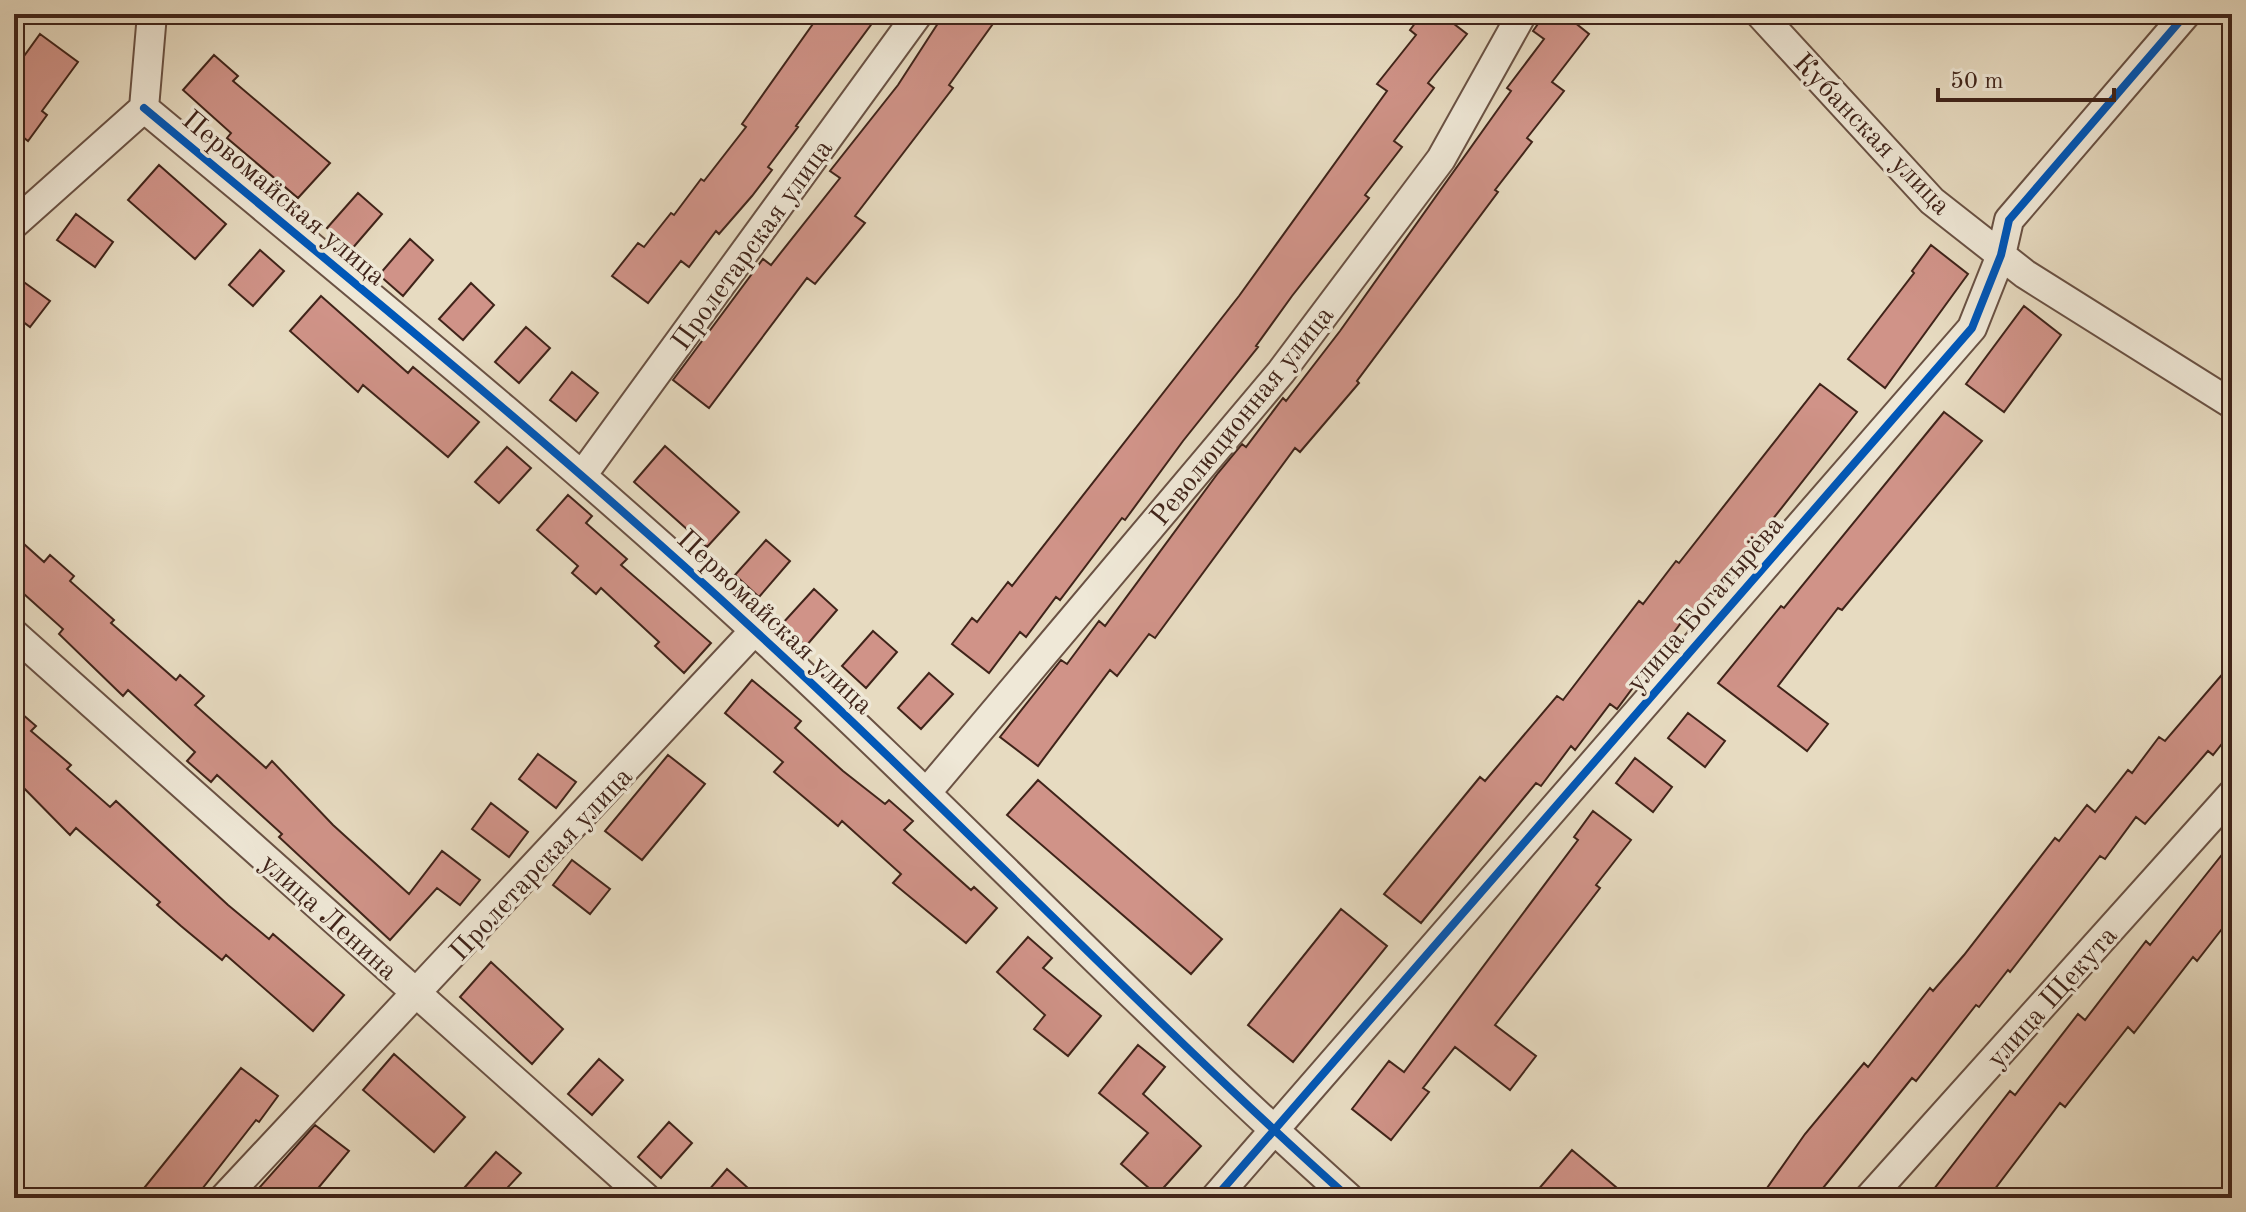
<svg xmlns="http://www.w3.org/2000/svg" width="2246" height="1212" font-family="'Old Standard TT',serif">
<rect width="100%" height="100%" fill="#e7dbc1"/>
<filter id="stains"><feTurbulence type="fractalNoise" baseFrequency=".0025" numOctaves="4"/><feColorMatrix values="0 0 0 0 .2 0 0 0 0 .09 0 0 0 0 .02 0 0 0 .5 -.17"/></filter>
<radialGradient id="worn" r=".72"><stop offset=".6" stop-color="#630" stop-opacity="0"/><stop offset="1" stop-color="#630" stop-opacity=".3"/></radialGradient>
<path fill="#d09388" stroke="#40241a" stroke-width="2" d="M820 14H879L796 126 798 127 768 167 772 170 752 196 719 234 716 231 689 267 681 261 648 303 612 276 638 243 644 247 671 213 674 215 701 179 704 181 746 127 742 124Z
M944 14H1000L949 85 953 88 855 216 865 223 815 284 807 278 709 408 673 380 763 259 771 265 840 178 830 171 898 85Z
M1422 14H1441L1467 34 1428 83 1434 88 1394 141 1402 147 1365 195 1369 198 1292 296 1256 346 1258 347 1183 441 1125 520 1122 518 1060 600 1056 597 1026 637 1020 632 989 673 952 644 972 618 977 622 1008 582 1012 586 1239 296 1387 91 1377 84 1416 35 1410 30Z
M1545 14H1564L1589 34 1552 82 1564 91 1527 138 1532 142 1495 190 1498 192 1357 381 1359 383 1300 452 1295 448 1155 638 1149 634 1117 676 1110 670 1038 766 1000 737 1061 660 1067 664 1099 621 1105 626 1218 473 1242 444 1246 447 1283 398 1286 401 1340 331 1511 91 1507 88 1544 39 1533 31Z
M40 34 78 62 42 111 47 115 28 141 14 130V70Z
M214 55 238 76 233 81 330 163 298 198 227 138 231 133 183 90Z
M159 165 226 224 195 259 128 200Z
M358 193 382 214 351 250 327 228Z
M76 214 113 242 95 267 57 240Z
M410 239 433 260 403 296 379 275Z
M1931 245 1968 274 1885 388 1848 359 1914 273 1912 271Z
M260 250 284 271 253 306 229 285Z
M14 275 50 301 30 327 14 315Z
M471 283 494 305 463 340 439 319Z
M321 296 408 373 413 367 479 422 448 457 363 385 358 392 290 331Z
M2024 306 2061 335 2004 412 1966 384Z
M526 327 550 348 519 383 495 362Z
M572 372 598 393 576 421 550 400Z
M1820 384 1857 412 1732 571 1729 569 1694 615 1689 612 1617 709 1610 704 1575 750 1571 746 1541 786 1536 783 1421 923 1384 894 1480 777 1485 781 1557 696 1563 700 1639 601 1643 604 1676 561 1679 563Z
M1944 412 1982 441 1842 610 1838 608 1778 686 1828 724 1807 751 1718 683 1781 606 1784 608Z
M665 446 739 512 707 547 634 482Z
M507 447 531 468 499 503 475 482Z
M568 495 592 516 586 523 627 559 621 565 711 643 684 673 655 646 659 642 601 588 596 594 572 573 578 566 537 530Z
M14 535 44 562 50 555 74 576 70 581 114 620 111 623 176 680 180 675 204 696 195 705 266 768 272 761 333 825 409 894 442 851 480 880 460 905 437 888 390 940 279 837 282 834 217 775 211 782 187 761 195 752 128 690 123 696 59 634 63 629 14 585Z
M766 540 790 561 759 597 735 575Z
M814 589 837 610 806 646 782 624Z
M873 631 897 652 866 688 842 666Z
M2232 663V731L2213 755 2208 751 2145 824 2136 817 2105 859 2100 856 2010 972 2008 970 1979 1007 1976 1005 1916 1081 1912 1078 1815 1198H1760L1805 1134 1864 1063 1868 1067 1930 988 1933 991 1964 955 2055 838 2059 841 2087 805 2095 812 2128 770 2132 773 2159 737 2165 741Z
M929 673 953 694 921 729 898 708Z
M752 680 801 721 795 728 843 771 885 804 889 800 913 821 904 830 971 890 974 887 997 908 966 943 893 883 901 874 842 821 838 826 774 772 783 762 725 713Z
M14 707 36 726 31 731 71 765 67 769 110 807 116 801 228 905 269 939 273 934 344 995 313 1031 226 955 222 960 181 926 157 905 160 902 76 828 70 835 14 778Z
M1688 713 1725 741 1705 767 1668 738Z
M538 754 576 782 556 808 519 779Z
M668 755 705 784 642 860 605 831Z
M1635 758 1672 787 1653 812 1616 783Z
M1038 780 1222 939 1191 974 1007 815Z
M491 803 528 832 509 857 472 829Z
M1593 811 1631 840 1596 885 1600 888 1495 1025 1536 1056 1510 1090 1455 1047 1423 1088 1429 1092 1391 1140 1352 1109 1389 1061 1404 1072 1578 840 1574 837Z
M2232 842V916L2197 961 2193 957 2134 1033 2128 1027 2065 1107 2060 1103 1988 1198H1927L2010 1091 2015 1095 2078 1014 2085 1020 2146 941 2150 945Z
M572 860 610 889 590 914 553 885Z
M1341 909 1387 946 1293 1062 1248 1025Z
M1028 937 1052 958 1043 968 1101 1016 1068 1056 1034 1029 1045 1015 997 972Z
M491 962 563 1029 532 1064 460 997Z
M1138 1045 1165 1067 1143 1094 1201 1146 1157 1195 1121 1164 1148 1133 1099 1093Z
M394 1054 465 1117 434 1152 363 1090Z
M599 1059 623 1080 592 1115 568 1094Z
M241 1068 278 1096 259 1122 256 1120 195 1198H136Z
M669 1122 692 1143 661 1178 638 1157Z
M315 1125 349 1151 310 1198H272L259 1188Z
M1572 1150 1617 1188 1609 1198H1531Z
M496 1152 521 1173 498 1198H478L465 1187Z
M727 1169 759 1198H702Z"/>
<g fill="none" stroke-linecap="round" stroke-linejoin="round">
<defs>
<path id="street" d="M1760 14 1932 201 2025 274 2232 404
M144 108C349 279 556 447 752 628 955 814 1144 1015 1349 1198
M14 224 144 108 152 14
M583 474 918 14
M14 634 646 1198
M927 792 1281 372 1441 159 1522 14
M224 1198 755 630
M1215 1198 1972 328 2001 255 2009 220 2186 14
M1869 1198 2232 794"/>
</defs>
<use href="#street" stroke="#6a5244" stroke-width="32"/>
<use href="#street" stroke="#efe8d7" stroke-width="28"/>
<defs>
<path id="cycleway" d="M144 108C349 279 556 447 752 628 955 814 1144 1015 1349 1198
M1215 1198 1972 328 2001 255 2009 220 2186 14"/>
</defs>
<use href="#cycleway" stroke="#efe8d7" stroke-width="13"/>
<use href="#cycleway" stroke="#0057b8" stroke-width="8"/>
</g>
<g text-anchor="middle" stroke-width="7" stroke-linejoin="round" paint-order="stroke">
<g font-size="28" fill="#40241a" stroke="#efe8d7">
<text transform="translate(1873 133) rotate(46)" y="10">Кубанская улица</text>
<text transform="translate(285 197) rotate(40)" y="10">Первомайская улица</text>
<text transform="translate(751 244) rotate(-54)" y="10">Пролетарская улица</text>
<text transform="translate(1241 415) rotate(-51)" y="10">Революционная улица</text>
<text transform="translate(1704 603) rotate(-49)" y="10">улица Богатырёва</text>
<text transform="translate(776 621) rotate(43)" y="10">Первомайская улица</text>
<text transform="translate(540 863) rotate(-47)" y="10">Пролетарская улица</text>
<text transform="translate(330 916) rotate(42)" y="10">улица Ленина</text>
<text transform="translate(2051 996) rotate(-48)" y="10">улица Щекута</text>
</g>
</g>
<rect width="2246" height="1212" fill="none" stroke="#e7dbc1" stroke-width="48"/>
<rect x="16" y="16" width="2214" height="1180" fill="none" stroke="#40241a" stroke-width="4"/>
<rect x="24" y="24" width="2198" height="1164" fill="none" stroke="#40241a" stroke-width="2"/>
<path d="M1938 88v12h176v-12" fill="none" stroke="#40241a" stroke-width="4"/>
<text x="1950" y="88" font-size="24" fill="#40241a" stroke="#efe8d7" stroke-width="6" paint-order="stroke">50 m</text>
<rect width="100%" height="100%" filter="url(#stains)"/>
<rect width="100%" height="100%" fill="url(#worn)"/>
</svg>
